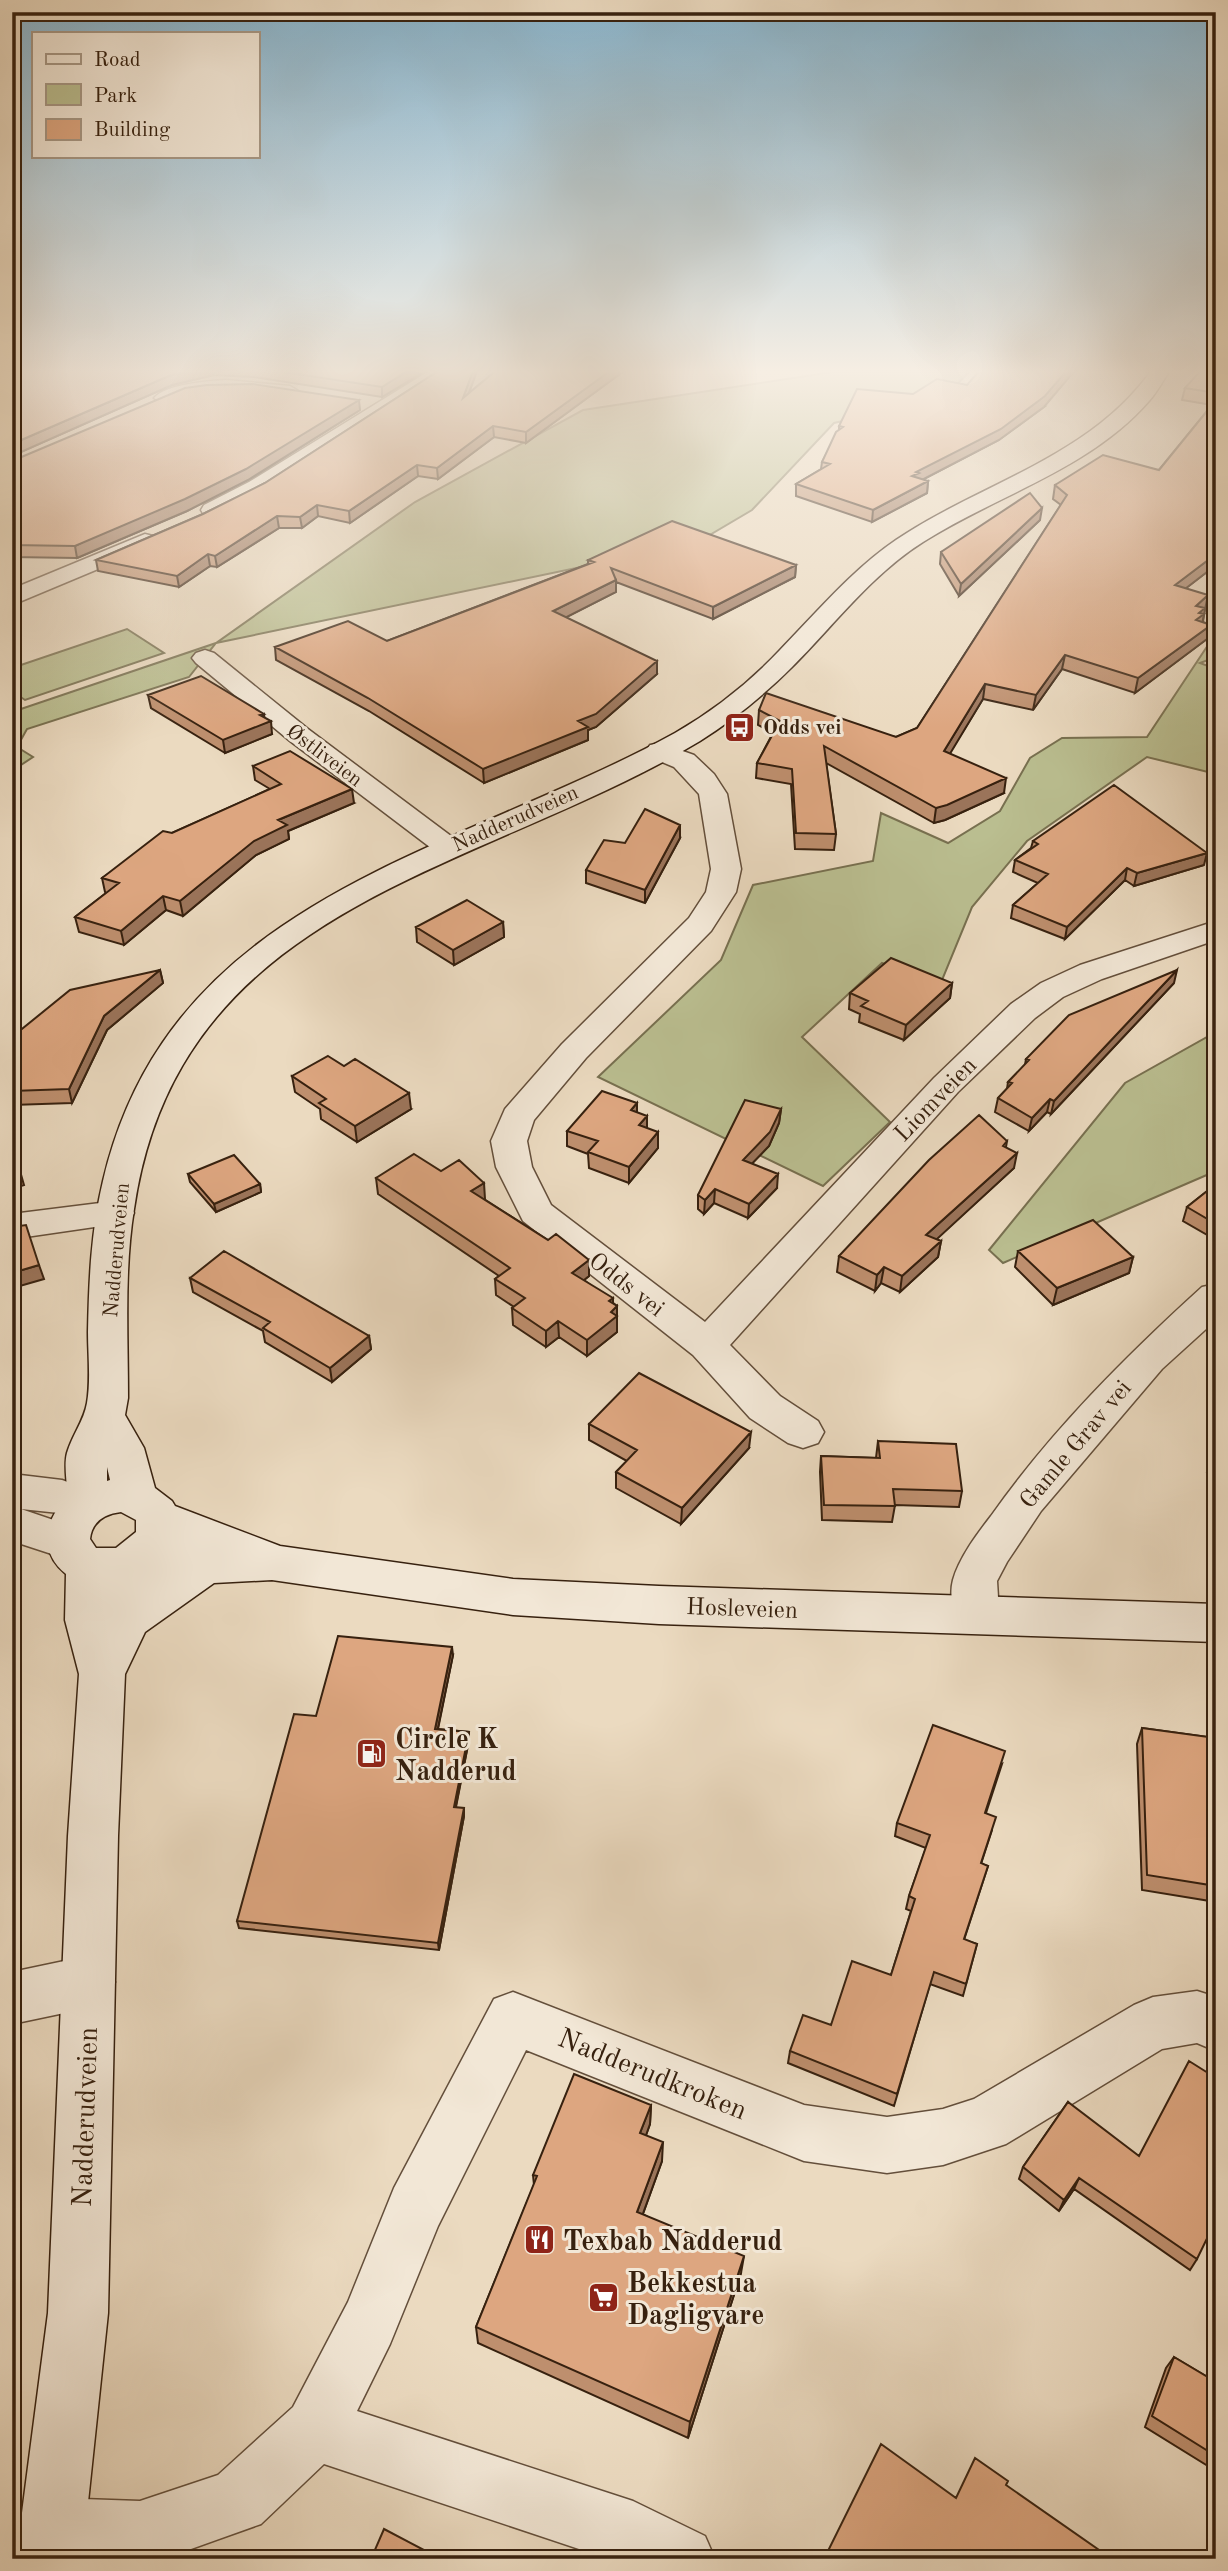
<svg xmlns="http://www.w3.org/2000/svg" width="1228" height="2571" font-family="'Old Standard TT',serif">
<rect width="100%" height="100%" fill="#ebdac0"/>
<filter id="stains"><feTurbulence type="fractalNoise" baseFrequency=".00286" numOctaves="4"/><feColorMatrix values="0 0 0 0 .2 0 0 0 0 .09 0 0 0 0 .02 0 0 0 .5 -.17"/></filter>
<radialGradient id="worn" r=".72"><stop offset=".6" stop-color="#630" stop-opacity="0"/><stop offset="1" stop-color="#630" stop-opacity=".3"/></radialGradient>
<path fill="#babe90" stroke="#787050" stroke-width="2" d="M859 368H973L942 399 834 423 752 510 696 543 216 643 189 677 27 729 17 747 33 757 12 771V712L216 643 415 502 583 410Z
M127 629 164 653 25 700 12 691V668Z
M1216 633V657L1200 663 1216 669V774L1147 757 1027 841 972 907 940 985 882 963 802 1037 890 1122 823 1186 598 1077 721 960 753 885 873 861 881 813 948 843 1000 811 1030 758 1062 738 1147 737Z
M1216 1032V1171L1003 1263 989 1250 1125 1083Z"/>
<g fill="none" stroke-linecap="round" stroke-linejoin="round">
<defs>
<path id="minor" d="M434 368H456L265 492 220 515H204L201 510 204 505 249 482Z
M226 380 290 386 300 392C291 403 270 394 258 393 224 389 196 396 164 404L154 398C166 384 208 381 226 380Z
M145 534 153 536 156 541 153 546 12 605V589Z
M205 650 214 653 308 729 459 842 464 848 459 854 449 857 439 854 290 741 196 663 192 658 196 653Z
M660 743 694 755 714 774 727 794 741 869 736 892 711 931 586 1058 534 1120 527 1141 532 1167 551 1205 705 1322 934 1078 1011 1004 1041 983 1080 965 1216 921V940L1102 979 1063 997 1035 1018 958 1092 730 1345 780 1396 818 1421 824 1432 818 1443 803 1448 788 1443 750 1418 693 1355 523 1221 496 1167 491 1141 505 1109 562 1044 689 918 706 892 711 869 699 794 674 767 650 757 646 751 650 745Z
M116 1201 129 1204 134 1213 129 1222 12 1239V1214Z
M1216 1284V1320L1162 1369 1041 1511 1007 1562 997 1581 999 1614 992 1627 976 1633 960 1627C953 1614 949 1595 953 1580 959 1558 977 1534 991 1516 1051 1431 1126 1356 1202 1287Z
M88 1956 107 1964 115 1982 107 2000 88 2008 12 2024V1972Z
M1197 1991 1216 1997V2051L1197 2043 1162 2049 1006 2144 943 2165 887 2173 804 2161 526 2050 438 2226 390 2344 357 2411 633 2501 705 2536 715 2559H609L324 2464 261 2524 163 2559H42L31 2554 21 2531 31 2508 54 2498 140 2501 218 2475 293 2407 348 2302 394 2188 494 1999 513 1992 804 2105 887 2117 943 2109 974 2099 1134 2005 1153 1997Z"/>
<path id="tertiary" d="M12 1474 62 1480 101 1494 108 1506 101 1518 86 1523 59 1513 21 1509 83 1530 89 1542 83 1554 67 1559 12 1541Z"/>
<path id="secondary" d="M1153 368H1171C1164 379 1158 391 1149 401 1090 469 997 495 923 542 871 575 835 624 792 667 764 695 733 720 700 741 479 874 179 901 134 1209 124 1271 128 1335 128 1398L125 1415 144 1448 155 1488 172 1501 175 1506 280 1546 513 1579 659 1586 1216 1604V1642L659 1624 513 1615 272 1580 214 1583 145 1632 125 1674 118 1836 108 2313 82 2559H16L48 2313 68 1836 79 1674 65 1620 66 1574C45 1557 42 1534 56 1511 59 1506 65 1503 66 1497 69 1487 63 1468 67 1453 72 1435 84 1421 87 1403 91 1380 88 1355 88 1332 89 1281 91 1231 103 1181 170 895 454 855 675 733 713 711 750 682 780 650 817 612 852 570 896 540 982 482 1092 457 1153 368ZM107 1467 110 1480 107 1481ZM121 1512 136 1520V1532L116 1548H96L90 1539C92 1521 105 1514 121 1512Z"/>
</defs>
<use href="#minor" stroke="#644f3b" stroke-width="3"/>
<use href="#tertiary" stroke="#644f3b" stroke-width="3"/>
<use href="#secondary" stroke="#37210f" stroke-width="3"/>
<use href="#minor" fill="#f2e7d6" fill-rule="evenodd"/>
<use href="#tertiary" fill="#f2e7d6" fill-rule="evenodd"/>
<use href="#secondary" fill="#f2e7d6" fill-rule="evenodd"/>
</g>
<path fill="#be8f6e" stroke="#37210f" stroke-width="2" d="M12 368H430L382 397 254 377 214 375 172 385 12 456Z
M443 368H478L469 393 499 368H628L526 443 494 437 438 479 418 476 350 523 318 516 302 528H279L217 567 210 566 179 587 98 571 96 560 203 514 265 483Z
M1216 368V565L1186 588 1205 608 1203 622 1211 625 1207 639 1135 693 1062 669 1033 710 983 699 949 754 1004 793 945 820 934 823 826 763 836 834 834 850 795 849 791 784 756 778 757 763 773 733 758 725 759 710 896 737 917 728 1061 505 1053 499 1055 485 1159 470 1212 405 1182 400 1185 388Z
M1044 407 999 440 922 480 928 481 927 493 872 522 796 496V484L821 469 822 462 839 430V426Z
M360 410 248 480 187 511 77 558 12 557V461Z
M1040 520 959 596 940 564 941 552Z
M588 560 796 565 795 577 713 619 616 582V592L566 617 657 674 596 727 588 730V740L484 783 369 711 276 660 275 647 387 641 588 564Z
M148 695 264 717 272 734 225 753 151 708Z
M253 766 354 803 288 831 289 839 256 855 183 916 166 910 124 945 79 932 75 917 106 893 105 892 102 878 172 833 270 789 255 780Z
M680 838 645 903 586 883V870L625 843Z
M1033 841 1204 865 1134 886 1125 880 1065 939 1011 918 1013 905 1038 883 1013 872 1015 860 1031 848Z
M503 922 504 937 454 965 417 942 416 927Z
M160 970 163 983 107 1030 72 1103 12 1105V1037Z
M952 983 950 998 904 1040 859 1022 860 1014 849 1009 850 993Z
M1174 983 1051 1114 1047 1112 1029 1131 995 1112 998 1098 1007 1089 1008 1082 1025 1065 1026 1059Z
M292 1076 411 1109 357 1142 321 1119 320 1109 295 1092Z
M781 1109 779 1123 769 1146 752 1163 777 1188 748 1218 714 1203 704 1214 698 1209V1195Z
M637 1113 658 1148 629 1183 589 1168 588 1154 567 1146V1131Z
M1007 1141 1006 1147 1014 1168 936 1239 941 1241 938 1257 900 1292 881 1283 875 1291 837 1272 839 1256Z
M441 1171 484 1183V1199L548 1240 589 1260V1276L584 1280 617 1306V1332L587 1356 559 1337 546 1347 513 1325 512 1308 514 1307 496 1295 495 1279 499 1276 378 1194 376 1178Z
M188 1174 260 1184 261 1192 216 1212 190 1182Z
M1216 1184V1240L1183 1221 1187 1207Z
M1018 1251 1133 1257 1129 1273 1053 1305 1015 1267Z
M190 1278 369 1336 371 1349 332 1382 265 1342 263 1331 193 1292Z
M589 1424 749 1448 681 1524 616 1488V1472L627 1461 589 1440Z
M878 1441 962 1491 959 1507 895 1505 892 1522 822 1520 820 1472 821 1456 876 1458Z
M1216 1453V1477L1207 1472 1212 1457Z
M453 1655 438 1729 469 1732V1740L456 1807 464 1816 439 1950 239 1928 237 1921 316 1716Z
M1142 1728 1216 1738V1902L1142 1890 1137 1744Z
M1002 1764 986 1813 992 1830 981 1864 988 1866 964 1940 977 1944 963 1996 930 1984 894 2106 788 2063 790 2051 831 2025 891 1975 911 1911 906 1909 909 1896 926 1848 895 1836 897 1823Z
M1068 2102 1197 2259 1190 2270 1074 2189 1059 2211 1019 2179 1023 2167Z
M651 2105 650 2124 646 2135 662 2161 643 2214 741 2273 688 2438 478 2343 476 2327 534 2185 533 2175Z
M1174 2357 1216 2382V2471L1145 2427 1166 2368Z"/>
<path fill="#9b745a" stroke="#37210f" stroke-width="2" d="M202 368H213L214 375 172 385 12 456V444L171 375Z
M412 368H430L382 397V387Z
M474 368H478L463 409V398Z
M614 368H628L526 443V432Z
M1069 368H1077L1044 407 999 440 918 482 912 476 916 472Z
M359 400 360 410 248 480 187 511 77 558 75 546Z
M493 426 494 437 438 479 437 468Z
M417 465 418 476 350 523 349 511Z
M928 481 927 493 872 522 873 510Z
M317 505 318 516 302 528 300 517Z
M1042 508 1040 520 959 596 961 584Z
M277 516 279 528 217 567 215 556Z
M208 554 210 566 179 587 177 576Z
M1216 554V565L1172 599 1175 585Z
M796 565 795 577 713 619V607Z
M616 580V592L553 624V611Z
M1208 595 1201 629 1193 635 1196 606Z
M1211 625 1207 639 1135 693 1138 678Z
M1065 655 1062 669 1033 710 1036 695Z
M657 661V674L596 727 588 730V740L484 783 483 769 578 721Z
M985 684 983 699 942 767 944 751Z
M264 714 265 723 271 721 272 734 225 753 223 740Z
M1006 778 1004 793 945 820 934 823 936 808Z
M352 789 354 803 288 831 289 839 256 855 183 916 180 901 278 820Z
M680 825V838L645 903V890Z
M1207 853 1204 865 1134 886 1137 873Z
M1127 868 1125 880 1065 939 1067 927Z
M163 896 166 910 124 945 121 931Z
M503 922 504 937 454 965 453 950Z
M160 970 163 983 107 1030 72 1103 69 1089 104 1016Z
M1177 970 1174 983 1051 1114 1054 1101Z
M952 983 950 998 904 1040 906 1025Z
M409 1093 411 1109 357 1142 355 1126Z
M1050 1099 1047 1112 1029 1131 1032 1118Z
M637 1103V1119L631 1110Z
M781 1109 779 1123 769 1146 742 1174 743 1160Z
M647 1116V1132L639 1125Z
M658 1132V1148L629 1183V1167Z
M1017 1153 1014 1168 924 1251 926 1235Z
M20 1171 24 1185 14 1188 12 1183V1173Z
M778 1174 777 1188 748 1218 749 1204Z
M484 1183 485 1199 473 1207 471 1191Z
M260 1184 261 1192 216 1212 214 1204Z
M715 1189 714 1203 704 1214 705 1200Z
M17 1196 21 1210 12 1212V1197Z
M941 1241 938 1257 900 1292 902 1276Z
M1133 1257 1129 1273 1053 1305 1057 1288Z
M589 1260V1276L573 1289 572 1273Z
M39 1265 44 1279 13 1288 12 1273Z
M884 1267 881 1283 875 1291 877 1275Z
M16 1297 20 1311 12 1314V1298Z
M613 1298V1310L617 1306V1332L587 1356V1340L609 1301Z
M558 1321 559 1337 546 1347V1331Z
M369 1336 371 1349 332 1382 330 1368Z
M751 1432 749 1448 681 1524 682 1508Z
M452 1647 453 1655 436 1737 435 1729Z
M469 1732V1740L454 1815V1807Z
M464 1808V1816L439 1950 438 1943Z
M651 2105 650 2124 640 2152V2133Z
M663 2142 662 2161 637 2230V2212Z
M1079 2178 1074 2189 1059 2211 1064 2200Z
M744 2256 741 2273 688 2438 690 2422Z"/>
<path fill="#dda680" stroke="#37210f" stroke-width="2" d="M12 368H202L171 375 12 444Z
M257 368H412L382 387Z
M443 368H474L463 398 499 368H614L526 432 493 426 437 468 417 465 349 511 317 505 300 517 277 516 215 556 208 554 177 576 96 560 203 514 265 483Z
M982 368H1069L1045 396 1001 429 916 472 919 473 912 476 928 481 873 510 796 484 830 464 822 462 836 432 843 427 839 426 857 389 913 394 937 379 967 385Z
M1203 368H1216V393L1185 388Z
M253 384 359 400 246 469 185 499 75 546 12 545V461L185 388 207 385Z
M1216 400V554L1175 585 1208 595 1196 606 1205 608 1199 613 1204 614 1196 620 1211 625 1138 678 1065 655 1036 695 985 684 944 751 1006 778 947 805 936 808 824 746 836 834 796 833 792 769 757 763 780 721 759 710 766 693 896 737 917 728 1067 495 1055 485 1103 455 1159 470Z
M1030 493 1042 508 961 584 941 552Z
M672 521 796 565 713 607 611 568 616 580 553 611 657 661 596 714 578 721 588 727 483 769 368 698 275 647 348 621 387 641 594 562 588 560Z
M201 676 264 714 260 715 271 721 223 740 148 695Z
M290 751 352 789 278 820 287 825 254 841 180 901 163 896 121 931 75 917 119 883 102 878 163 831 172 833 281 784 253 766Z
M1114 785 1207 853 1137 873 1127 868 1067 927 1013 905 1048 874 1015 860 1038 844 1033 841Z
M645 809 680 825 645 890 586 870 604 840 625 843Z
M467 900 503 922 453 950 416 927Z
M891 958 952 983 906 1025 861 1006 868 1001 850 993Z
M160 970 104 1016 69 1089 12 1091V1037L70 990Z
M1177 970 1054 1101 1050 1099 1032 1118 998 1098 1012 1083 1008 1082 1029 1060 1026 1059 1069 1015Z
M328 1056 344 1066 355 1059 409 1093 355 1126 319 1103 326 1099 292 1076Z
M602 1091 637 1103 631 1110 647 1116 639 1125 658 1132 629 1167 588 1152 598 1141 567 1131Z
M745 1100 781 1109 770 1132 743 1160 778 1174 749 1204 715 1189 705 1200 698 1195Z
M979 1115 1007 1141 1003 1146 1017 1153 926 1235 941 1241 902 1276 884 1267 877 1275 839 1256 929 1160Z
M12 1149 20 1171 12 1173Z
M414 1154 441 1171 459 1160 484 1183 471 1191 548 1240 556 1234 589 1260 572 1273 613 1298 609 1301 617 1306 611 1312 617 1316 587 1340 558 1321 546 1331 512 1308 525 1298 495 1279 510 1268 376 1178Z
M234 1155 260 1184 214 1204 188 1174Z
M12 1182 17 1196 12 1197Z
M1216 1184V1224L1187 1207Z
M1093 1220 1133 1257 1057 1288 1018 1251Z
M26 1225 39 1265 12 1273V1227Z
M224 1251 369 1336 330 1368 263 1328 270 1322 190 1278Z
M12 1286 16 1297 12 1298Z
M639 1373 751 1432 682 1508 616 1472 637 1450 589 1424Z
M878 1441 956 1444 962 1491 893 1489 895 1506 824 1505 821 1456 880 1458Z
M338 1636 452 1647 435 1729 469 1732 454 1807 464 1808 438 1943 237 1921 294 1714 316 1716Z
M933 1725 1005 1751 985 1813 996 1817 981 1863 988 1866 964 1939 977 1944 966 1984 934 1972 897 2094 790 2051 803 2015 831 2025 852 1961 891 1975 915 1899 909 1896 930 1835 897 1823Z
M1142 1728 1216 1738V1886L1147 1875Z
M1189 2061 1216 2078V2220L1197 2259 1079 2178 1064 2200 1023 2167 1068 2102 1139 2156Z
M574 2074 651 2105 640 2133 663 2142 637 2212 744 2256 690 2422 476 2327 537 2176 533 2175Z
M1174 2357 1216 2382V2456L1152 2416Z
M881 2444 956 2498 975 2458 1008 2481 1006 2485 1112 2559H824Z
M384 2529 441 2559H371Z"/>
<linearGradient id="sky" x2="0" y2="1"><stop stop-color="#88b7d2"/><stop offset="0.51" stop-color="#f6eee3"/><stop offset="1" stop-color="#f6eee3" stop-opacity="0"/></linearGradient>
<rect width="1228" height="728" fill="url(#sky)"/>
<defs>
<symbol id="bus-square" viewBox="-11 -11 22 22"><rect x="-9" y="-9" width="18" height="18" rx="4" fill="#8f2418" stroke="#f2e7d6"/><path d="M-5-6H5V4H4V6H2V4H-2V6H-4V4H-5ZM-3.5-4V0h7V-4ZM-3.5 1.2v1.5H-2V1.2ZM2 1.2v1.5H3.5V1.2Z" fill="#fff"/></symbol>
<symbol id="fuel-square" viewBox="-11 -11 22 22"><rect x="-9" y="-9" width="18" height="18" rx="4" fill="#8f2418" stroke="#f2e7d6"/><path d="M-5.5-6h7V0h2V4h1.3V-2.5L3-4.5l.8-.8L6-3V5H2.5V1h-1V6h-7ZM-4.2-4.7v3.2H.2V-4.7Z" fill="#fff"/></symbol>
<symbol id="restaurant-square" viewBox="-11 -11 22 22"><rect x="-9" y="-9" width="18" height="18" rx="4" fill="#8f2418" stroke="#f2e7d6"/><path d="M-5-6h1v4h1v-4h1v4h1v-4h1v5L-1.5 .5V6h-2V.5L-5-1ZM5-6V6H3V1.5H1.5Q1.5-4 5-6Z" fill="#fff"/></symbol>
<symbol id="supermarket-square" viewBox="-11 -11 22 22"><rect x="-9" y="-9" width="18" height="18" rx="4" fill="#8f2418" stroke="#f2e7d6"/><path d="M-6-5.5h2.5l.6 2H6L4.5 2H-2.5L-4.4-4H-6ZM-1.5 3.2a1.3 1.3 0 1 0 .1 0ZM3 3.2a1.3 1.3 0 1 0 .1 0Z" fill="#fff"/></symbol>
</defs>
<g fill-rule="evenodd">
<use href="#bus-square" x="722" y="710" width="35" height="35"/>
<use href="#fuel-square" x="354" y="1736" width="35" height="35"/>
<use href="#restaurant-square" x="522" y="2222" width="35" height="35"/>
<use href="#supermarket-square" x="586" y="2280" width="35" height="35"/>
</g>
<g text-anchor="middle" stroke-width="6" stroke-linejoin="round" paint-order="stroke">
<g font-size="21" font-weight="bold" fill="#37210f" stroke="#f2e7d6" text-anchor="start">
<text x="763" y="734">Odds vei</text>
</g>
<g font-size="21" fill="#37210f" stroke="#f2e7d6">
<text transform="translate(325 755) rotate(37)" y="7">Østliveien</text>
<text transform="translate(515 818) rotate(-24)" y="7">Nadderudveien</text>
<text transform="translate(116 1250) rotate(-85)" y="7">Nadderudveien</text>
</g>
<g font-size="24" fill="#37210f" stroke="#f2e7d6">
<text transform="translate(935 1099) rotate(-46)" y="8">Liomveien</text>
<text transform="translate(627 1284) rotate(38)" y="8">Odds vei</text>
<text transform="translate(1075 1444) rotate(-50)" y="8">Gamle Grav vei</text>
<text transform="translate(742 1608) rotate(2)" y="8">Hosleveien</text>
</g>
<g font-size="28" font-weight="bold" fill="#37210f" stroke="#f2e7d6" text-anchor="start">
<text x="395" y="1748">Circle K<tspan x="395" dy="32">Nadderud</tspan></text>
<text x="563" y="2250">Texbab Nadderud</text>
<text x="627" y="2292">Bekkestua<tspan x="627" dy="32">Dagligvare</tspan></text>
</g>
<g font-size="28" fill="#37210f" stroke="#f2e7d6">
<text transform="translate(653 2073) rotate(22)" y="10">Nadderudkroken</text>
<text transform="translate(84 2117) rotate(-88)" y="10">Nadderudveien</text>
</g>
</g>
<rect width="1228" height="2571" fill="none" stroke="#ebdac0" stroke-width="42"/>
<rect x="14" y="14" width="1200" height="2543" fill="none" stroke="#37210f" stroke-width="3.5"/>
<rect x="21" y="21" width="1186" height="2529" fill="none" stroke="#37210f" stroke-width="2"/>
<rect x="32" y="32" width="228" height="126" fill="#f2e7d6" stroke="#a79886" stroke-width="2"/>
<rect x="46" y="54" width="35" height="10" fill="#f2e7d6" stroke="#a79886" stroke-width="2"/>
<text x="94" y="66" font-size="21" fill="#37210f">Road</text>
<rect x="46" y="84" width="35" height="21" fill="#babe90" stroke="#a79886" stroke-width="2"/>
<text x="94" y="102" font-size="21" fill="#37210f">Park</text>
<rect x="46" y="119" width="35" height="21" fill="#dda680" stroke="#a79886" stroke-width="2"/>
<text x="94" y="136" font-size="21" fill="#37210f">Building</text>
<rect width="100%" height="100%" filter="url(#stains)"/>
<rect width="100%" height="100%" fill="url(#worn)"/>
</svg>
